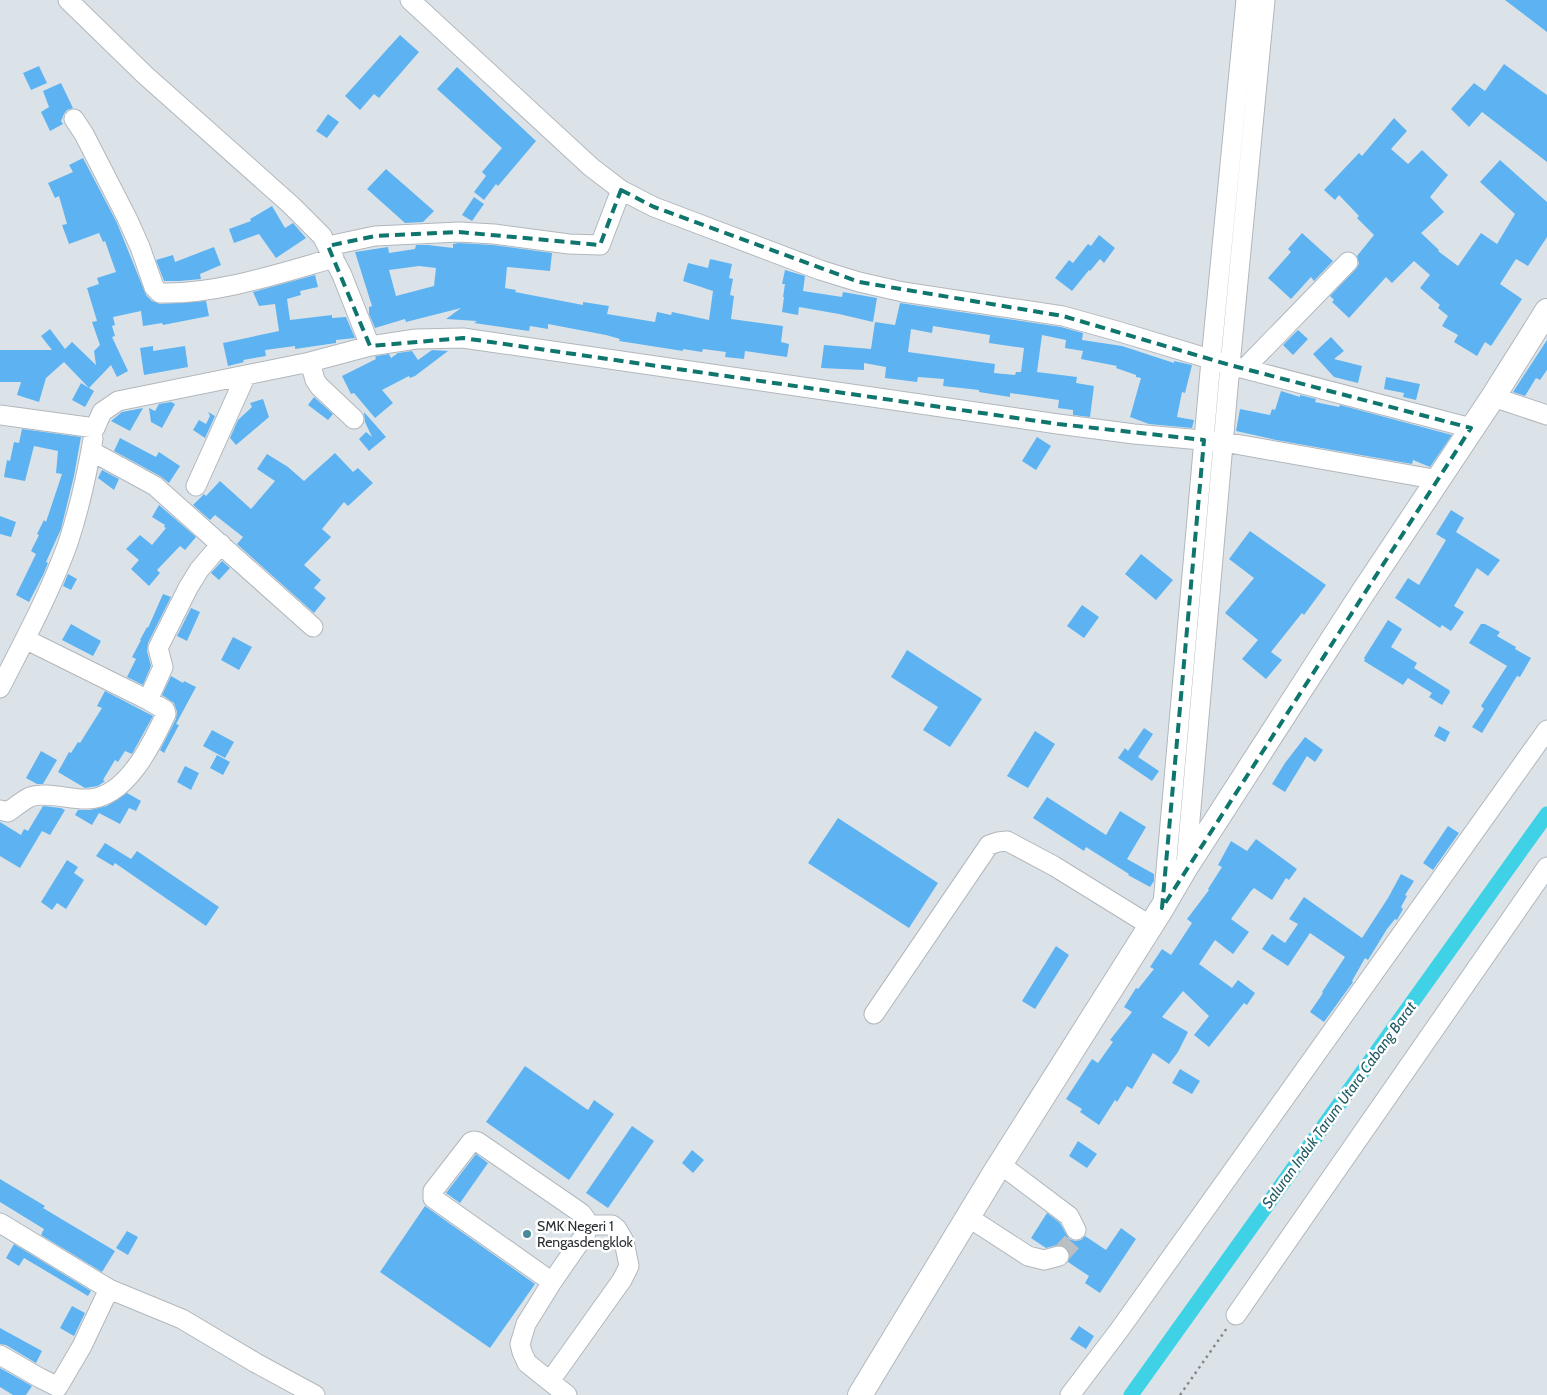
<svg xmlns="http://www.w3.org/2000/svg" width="1547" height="1395" font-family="Cabin,sans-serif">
<rect width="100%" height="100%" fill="#dce3e8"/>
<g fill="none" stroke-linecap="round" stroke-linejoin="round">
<path stroke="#3fd2e7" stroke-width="15" d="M1131 1395 1547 814"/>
</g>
<path fill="#5db3f1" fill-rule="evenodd" d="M1505 0H1547V32Z
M400 35 419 52 379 98 374 94 360 110 345 96Z
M1504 64 1547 95V162L1482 112 1469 127 1451 109 1474 83 1485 91Z
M39 66 47 83 31 90 23 73Z
M457 67 536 141 498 186 496 184 484 200 474 192 486 176 482 172 502 148 437 89Z
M61 83 73 108 67 110 64 114 61 121 63 124 50 131 41 112 49 107 43 91Z
M328 114 339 122 327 138 316 131Z
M1394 118 1407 131 1391 149 1408 164 1422 150 1448 175 1430 197 1444 212 1421 233 1439 250 1438 251 1458 266 1481 233 1497 244 1515 214 1480 182 1500 160 1547 202V237L1528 266 1516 259 1500 284 1522 299 1491 346 1485 342 1477 356 1454 342 1458 335 1442 326 1448 316 1438 308 1440 305 1420 288 1430 275 1414 261 1392 283 1386 277 1349 318 1332 302 1334 300 1330 296 1356 269 1359 264 1357 256 1374 235 1357 218 1359 216 1339 195 1335 200 1324 190 1359 153 1362 156Z
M83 158 117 223 146 295 152 301 160 304 206 301 209 316 163 325 162 323 143 326 141 311 113 317 115 325 112 326 115 336 112 337 128 371 117 377 111 365 89 388 64 362 46 378 39 402 17 395 21 382H0V350H52L41 336 50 329 65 349 72 342 96 365 94 351 100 345 92 322 97 321 87 288 99 284 97 278 116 272 105 241 103 242 99 233 69 244 62 225 67 224 59 196 55 198 48 183 73 172 69 165Z
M386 169 434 211 423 222 405 223 367 189Z
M474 197 484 204 472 221 462 215Z
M272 206 285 228 293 223 306 238 276 258 259 234 234 243 229 229 251 221 250 219Z
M1302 233 1333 261 1314 281 1311 277 1291 299 1268 278 1291 252 1288 249Z
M1099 235 1115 248 1104 263 1100 259 1090 271 1089 270 1072 291 1055 278 1069 260 1073 263 1088 244 1091 246Z
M459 243 493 245 552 253 550 271 507 267 505 288 516 290 515 292 583 305V302L609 306 607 314 655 322 657 312 671 315 672 312 709 320 713 291 683 281 688 263 708 268 710 259 732 264 729 278 733 279 730 295 734 296 731 319 783 326 781 342 789 344 787 357 745 351 744 359 725 357 726 352 703 349 702 352 683 349V351L619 341 620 339 606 335 548 324V329L530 326 529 331 474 323 477 321 446 319 461 308 406 322 405 319 375 328 369 314V307L372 306 355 252 388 247 389 253 415 249 416 245H428L453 248V244ZM419 266 436 268 434 286 396 296 389 270Z
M214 247 221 265 200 274 201 279 180 281H164L156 260 173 255 175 262Z
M785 270 805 276 803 291 842 297 843 292 877 298 873 322 839 314 799 307 798 315 782 312 784 297H783L785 284H782Z
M315 275 318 287 300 291 301 295 287 299 290 320 332 315V318L346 317 355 338 336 340V343L295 349V346L265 350 266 356 243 360 244 362 228 366 223 343 279 331 275 304 259 306 253 292Z
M900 303 1061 327 1083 333 1082 340 1122 346 1174 363V361L1192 365 1185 393 1182 392 1177 417 1194 420 1192 428 1149 424 1130 417 1141 378 1136 377V375L1116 368 1117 366 1081 359 1083 351 1065 348 1066 340 1042 335 1037 372 1077 377 1076 383 1094 386 1090 417 1073 415V410L1058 408 1059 400 1010 393V397L979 392V390L943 386 944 379 918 377 917 382 885 378 886 367 864 363V370L821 368 824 345 871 349 875 322 895 325ZM933 326 990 335 989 343 1024 348 1021 372H1016L1015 375 994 373 995 364 908 352 911 329 932 333Z
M1298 330 1308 339 1293 355 1283 345Z
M1331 337 1344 351 1334 359 1362 366 1358 383 1334 377 1313 354Z
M1547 340V370L1540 380 1536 378 1525 396 1513 392Z
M153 346V351L185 346 188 367 144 375 140 348Z
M432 350 448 351 415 376 410 378 409 376 382 390 393 403 375 418 354 393 351 394 342 376 376 359 375 357 377 356 389 354 391 358 398 353 412 351 418 360Z
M1386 377 1420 384 1416 400 1403 397 1404 393 1384 389Z
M81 383 94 391 85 407 72 400Z
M1281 391 1300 397V395L1316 399 1315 402 1339 407 1340 405 1452 435 1430 467 1413 460 1412 464 1276 440 1236 431 1240 409 1270 415 1272 409 1275 410Z
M314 397 333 414 328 420 308 405Z
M263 399 269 417 236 445 230 438 238 420 252 407 250 403Z
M171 402 175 404 162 428 151 422 149 408 155 411 159 404Z
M143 408 130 431 111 421 122 412Z
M208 412 215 416 205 438 193 430 199 420 206 424 210 416Z
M364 412 386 437 369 451 359 439 366 432 372 437 365 422Z
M22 429 81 437 74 476 61 529 46 562 48 563 43 575 29 602 16 595 36 554 31 551 39 535 37 534 44 520 46 522 62 474 56 473 58 451 34 446 25 481 4 477 7 460 10 461 14 442 19 443Z
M1037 437 1051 446 1036 470 1022 461Z
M120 438 156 457 159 452 180 466 169 483 160 476 114 451Z
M335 453 353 472 358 468 373 483 348 506 344 502 322 529 331 537 304 565 321 580 314 588 326 598 314 613 237 544 243 537 215 515 210 520 193 505 204 494 206 496 220 481 251 509 275 481 257 469 267 454 288 467 304 481Z
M102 470 119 479 114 490 98 478Z
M159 505 196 537 185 550 180 546 157 570 160 573 149 586 131 569 139 560 126 549 140 535 152 545 166 528 164 527 165 525 152 517Z
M1451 510 1464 518 1456 532 1500 560 1488 576 1477 568 1454 606 1464 612 1451 631 1442 625 1440 628 1395 598 1408 578 1419 585 1446 540 1436 534Z
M0 516 16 522 11 537 0 534Z
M1250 531 1326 585 1304 615 1302 613 1271 652 1282 660 1266 679 1242 659 1258 640 1225 613 1254 578 1229 559Z
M1141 554 1173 580 1156 600 1125 574Z
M222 561 230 568 219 580 211 573Z
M68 574 77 579 71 590 63 586Z
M163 594 171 597 148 643 147 651 151 666 143 685 127 677 136 659 132 657 141 640H140L147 627 148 628Z
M1082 605 1099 617 1084 638 1067 626Z
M191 608 200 612 187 641 177 636Z
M1388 620 1402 629 1391 647 1417 663 1414 668 1449 690 1450 692 1442 705 1429 697 1432 693 1408 678 1403 685 1364 661 1365 659 1364 658Z
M71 624 101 641 93 656 62 640Z
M1481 624H1485L1500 632 1497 636 1516 647 1515 649 1531 658 1520 677 1517 676 1482 733 1472 727 1484 709 1481 706 1507 666 1469 643Z
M233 637 252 647 239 670 221 660Z
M907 650 982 699 950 747 923 730 938 707 891 677Z
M171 676 183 683 184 681 196 687 176 724 179 725 164 753 160 750 176 719 177 712 174 703 162 695Z
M105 691 153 716 132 754 125 751 118 762 115 760 103 780 105 781 98 786 85 788 58 772 69 752 71 753 78 742 80 743 102 708 97 706Z
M1439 726 1450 732 1445 742 1434 736Z
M1144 728 1153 734 1138 757 1159 771 1152 781 1118 758 1125 748 1128 751Z
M212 730 234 742 225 758 203 746Z
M1035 731 1055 744 1028 788 1007 776Z
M1305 737 1323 750 1315 762 1307 756 1285 792 1272 784 1285 763Z
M41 751 57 760 43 784H37L26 778Z
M217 755 230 762 223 775 210 768Z
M185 766 199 773 191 790 177 782Z
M127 793 141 801 136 811 129 808 120 824 99 813 92 825 75 815 78 810H90L107 806Z
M1047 797 1106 835 1120 811 1146 827 1127 859 1154 874V881L1150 887 1128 875 1129 874 1086 847 1084 851 1033 818Z
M43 806 61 808 65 810 50 835 42 831 20 868 0 856V822L21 835 24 829 28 831Z
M838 818 938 883 909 928 808 863Z
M1448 826 1459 833 1433 870 1423 863Z
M1256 839 1297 869 1289 880 1286 878 1272 900 1254 888 1251 891 1231 919 1249 932 1233 954 1215 940 1199 964 1232 988 1238 980 1255 993 1247 1005 1244 1003 1209 1047 1194 1035 1209 1016 1183 991 1162 1017 1188 1032 1178 1052 1169 1064 1153 1053 1132 1089 1127 1086 1117 1102 1115 1100 1099 1125 1080 1112 1082 1109 1066 1099 1092 1059 1098 1063 1113 1042 1110 1040 1132 1012 1124 1007 1136 988 1138 989 1154 969 1150 967 1162 949 1171 955 1192 923 1187 919 1209 890 1208 889 1222 867 1218 865 1231 841 1247 851Z
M105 843 131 859 137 851 219 907 206 926 115 863 113 866 96 856Z
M67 860 78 867 74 873 84 880 66 909 57 903 52 910 41 902Z
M1401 874 1414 881 1405 895 1407 896 1401 907 1403 909 1397 920 1395 919 1387 929 1368 960 1365 958 1352 981 1353 982 1324 1022 1310 1012 1323 993 1322 992 1345 957 1310 933 1288 966 1262 949 1272 934 1285 943 1298 924 1289 919 1304 897 1362 938 1388 898Z
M1056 946 1069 955 1035 1009 1022 1001Z
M525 1066 588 1110 594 1100 614 1114 569 1180 486 1122Z
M1180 1069 1200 1081 1192 1094 1172 1083Z
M632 1126 654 1141 608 1208 586 1193Z
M1078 1141 1097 1154 1087 1168 1069 1156Z
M692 1150 704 1160 693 1173 682 1163Z
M476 1154 488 1163 460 1203 446 1193Z
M0 1179 45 1206 43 1208 115 1251 102 1272 41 1235 44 1229 0 1202Z
M425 1206 535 1284 490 1348 380 1272Z
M1047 1213 1060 1223 1069 1239 1075 1241 1081 1240 1085 1236 1106 1250 1121 1228 1136 1239 1100 1293 1085 1283 1089 1276 1068 1262 1070 1254 1067 1248 1062 1245H1057L1046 1248 1031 1238Z
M127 1231 138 1237 128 1255 116 1248Z
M14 1244 91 1291 88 1296 24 1258 19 1266 6 1258Z
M72 1306 85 1313 74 1336 60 1328Z
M1079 1326 1094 1336 1086 1349 1070 1339Z
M0 1328 42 1351 36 1363 6 1345 0 1344Z
M0 1368 32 1386 26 1395H13L0 1387Z"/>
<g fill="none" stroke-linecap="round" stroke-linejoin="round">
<path stroke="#b9bfc3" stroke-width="19" stroke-dasharray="19 9" stroke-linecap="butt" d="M1059 1256 1072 1242 1076 1230"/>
<defs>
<path id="minor" d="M68 0 145 75 291 205 322 236 342 275 370 346
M410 0 591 167 621 190 654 207 820 270 859 282 903 292 1063 316 1117 331 1230 365 1471 428
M74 119 84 134 127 218 140 247 154 287 160 293C215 295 281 273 334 258
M328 246 375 236 459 232 494 234 569 244 600 245 621 190
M310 362 315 380 319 386 354 419
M1245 368 1348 262
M1493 397 1547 415
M0 415 95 428 102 412 118 401 310 362 370 346 416 339 463 338 1058 424 1134 434 1224 442 1439 480
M91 451 155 486 313 627
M196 486 246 375
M25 639 148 700
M0 688C24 641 50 593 68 543 79 510 87 474 93 439
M0 810 8 812C15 807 22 801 30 797 46 791 71 800 88 799 126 798 152 744 166 714L165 710 148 700 163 667 158 648 188 588 199 570 221 544
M1186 865 1230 365 1265 0
M1163 904 1211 360 1246 0
M874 1014 989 845 998 842 1007 841 1054 866 1151 926
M1000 1164 1069 1216 1076 1230
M968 1217 1028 1256 1044 1260 1059 1256
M0 1223 109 1289 182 1319 256 1363 315 1395
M552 1282 433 1198V1191L471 1142 474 1141 478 1142 581 1213C587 1220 590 1224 586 1233L552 1282 526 1324 520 1344 522 1352 527 1363 567 1395
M1236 1315 1547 867
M0 1355 40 1378 58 1387 82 1346 109 1289
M550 1381 622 1280 629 1266 624 1241 617 1229 612 1225H589
M1070 1395 1120 1329 1547 730"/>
<path id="major" d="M860 1395 994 1174 1162 908 1186 867 1360 597 1493 397 1547 311"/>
</defs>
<use href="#minor" stroke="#b1b7bc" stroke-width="21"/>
<use href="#major" stroke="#b1b7bc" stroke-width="26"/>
<path stroke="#82878b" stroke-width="2.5" stroke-dasharray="2.5 4" stroke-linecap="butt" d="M1180 1395 1227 1328"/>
<use href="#minor" stroke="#fff" stroke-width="19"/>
<use href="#major" stroke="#fff" stroke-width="24"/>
</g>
<path fill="none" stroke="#0f766e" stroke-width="4" stroke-dasharray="10 6" stroke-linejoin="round" d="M621 190 654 207 859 282 1063 316 1230 365 1471 428 1162 908 1204 440 1058 424 463 338 370 346 328 246 375 236 459 232 600 245Z"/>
<circle fill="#488a9b" stroke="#fff" stroke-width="2" cx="527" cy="1234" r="5"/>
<g text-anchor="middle" stroke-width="5" stroke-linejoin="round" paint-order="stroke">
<g font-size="14" fill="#2c2f31" stroke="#fff" text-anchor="start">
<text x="537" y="1231">SMK Negeri 1<tspan x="537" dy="16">Rengasdengklok</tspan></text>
</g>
<g font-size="15" font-style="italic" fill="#215b64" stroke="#fff">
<text transform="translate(1339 1105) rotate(-54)" y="5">Saluran Induk Tarum Utara Cabang Barat</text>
</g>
</g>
</svg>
